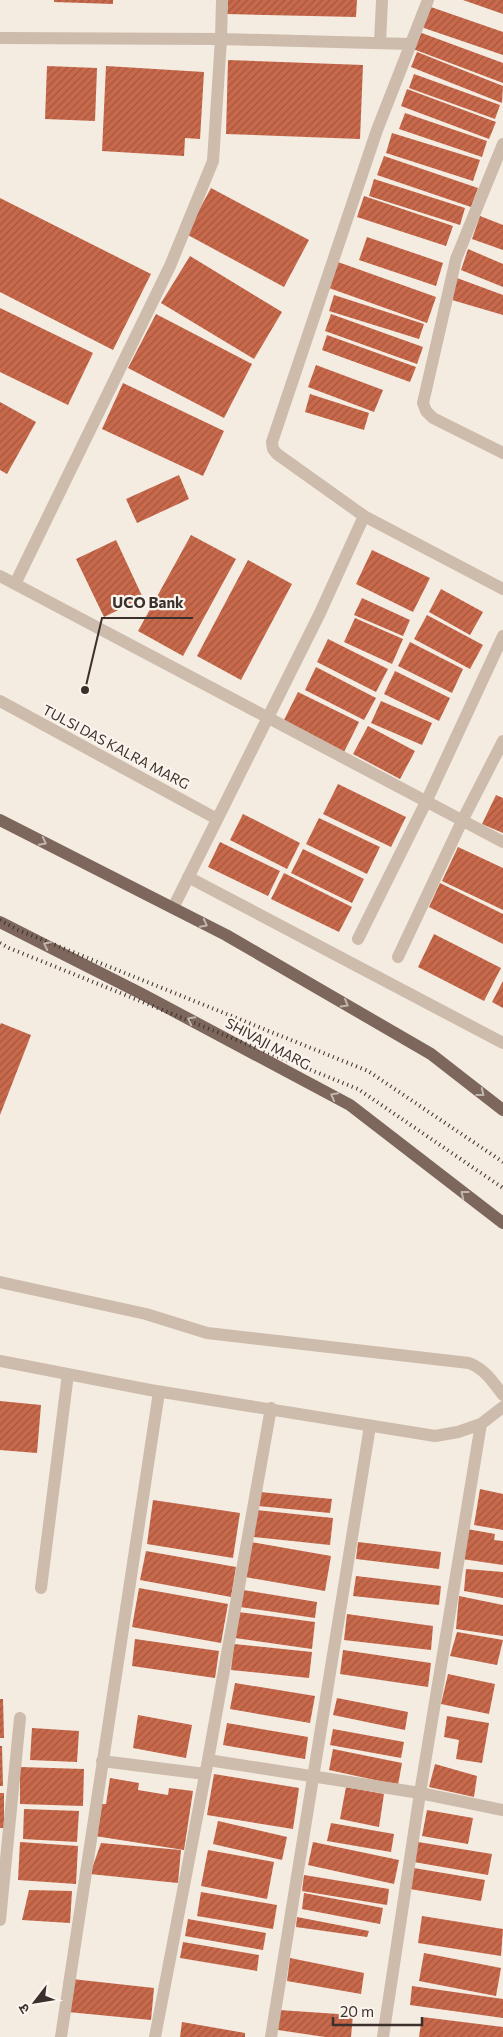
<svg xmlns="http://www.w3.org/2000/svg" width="503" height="2037" font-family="Commissioner,'Noto Sans Devanagari',sans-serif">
<defs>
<pattern id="building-hatch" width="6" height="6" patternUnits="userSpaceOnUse" patternTransform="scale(1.25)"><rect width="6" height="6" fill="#c8694b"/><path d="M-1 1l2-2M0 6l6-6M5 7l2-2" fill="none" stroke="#a4573f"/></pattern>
</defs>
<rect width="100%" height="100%" fill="#f4ebe1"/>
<path fill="url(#building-hatch)" d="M54 0H113V4L54 2Z
M228 0H357L356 17 227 14Z
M463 0H503V14Z
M428 6 503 32V55L421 27Z
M419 32 503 63V83L413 49Z
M417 52 503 86 502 103 411 67Z
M228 60 363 65 360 139 226 134Z
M47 66 97 68 95 121 45 119Z
M106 66 204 72 200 139 185 138 184 156 102 151Z
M414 74 500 105 495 119 409 88Z
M407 89 496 122 489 139 401 106Z
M405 113 487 141 482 157 399 129Z
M392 133 480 160 473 181 386 153Z
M384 156 478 188 471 207 377 175Z
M374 179 465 208 460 225 369 196Z
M211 188 309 240 284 287 186 234Z
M364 196 453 226 446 246 357 217Z
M0 198 151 274 113 350 0 292Z
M480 216 503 225V250L472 239Z
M367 237 443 263 436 286 359 260Z
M468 249 503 264V287L461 270Z
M190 256 282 312 254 359 161 303Z
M338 262 436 297 427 323 329 288Z
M457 278 503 295V315L452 300Z
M334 295 424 324 419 339 329 311Z
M0 308 93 353 68 405 0 372Z
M156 314 252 364 224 418 128 368Z
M331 314 423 347 417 364 325 331Z
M327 335 416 367 410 382 322 350Z
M316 365 383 390 374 412 308 387Z
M123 383 224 431 203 476 102 429Z
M310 394 369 413 364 430 305 412Z
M0 402 36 422 7 474 0 470Z
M179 475 189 499 137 523 126 499Z
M191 535 236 559 183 656 138 631Z
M116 540 143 598 104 617 76 559Z
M372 550 430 578 413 612 356 584Z
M248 560 292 584 241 680 197 656Z
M441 589 483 612 470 635 429 612Z
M362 598 410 620 403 636 354 615Z
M427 615 483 645 470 669 414 639Z
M355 618 403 639 392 664 344 642Z
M328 639 388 669 376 692 317 662Z
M410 642 463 669 452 693 398 666Z
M316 667 376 698 364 720 305 690Z
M395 671 450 698 439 721 384 694Z
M298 692 359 722 344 752 283 722Z
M381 701 432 723 422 745 371 723Z
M368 726 415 751 400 779 353 754Z
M338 784 406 817 391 847 323 814Z
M496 795 503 798V833L482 824Z
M243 814 300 843 287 869 230 840Z
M319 818 380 847 367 874 306 844Z
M220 842 280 871 268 896 208 867Z
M458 847 503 868V910L442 881Z
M303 849 364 879 352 903 291 873Z
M284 873 352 907 339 932 271 899Z
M440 883 503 914V944L429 907Z
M434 934 501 968 484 1001 418 967Z
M503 981V1008L492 1002Z
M1 1023 31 1035 0 1115V1025Z
M0 1401 41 1405 37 1453 0 1450Z
M480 1489 503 1494V1530L474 1525Z
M260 1492 332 1499 330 1513 258 1506Z
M153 1500 240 1513 233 1558 147 1544Z
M256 1510 333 1518 330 1545 254 1537Z
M467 1529 495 1534 494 1540 503 1541V1565L462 1559Z
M251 1542 331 1556 325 1591 245 1577Z
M358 1542 441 1552 439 1569 356 1559Z
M146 1551 236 1567 231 1597 140 1580Z
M466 1569 503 1572V1598L464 1591Z
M356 1576 441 1586 439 1605 353 1596Z
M139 1588 228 1604 221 1643 132 1627Z
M243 1590 317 1602 315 1618 240 1607Z
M459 1596 503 1605V1636L456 1629Z
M238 1612 315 1622 312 1649 235 1638Z
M347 1614 433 1626 431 1650 344 1640Z
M457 1632 503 1640 497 1665 450 1656Z
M135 1639 219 1651 215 1678 132 1666Z
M234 1644 312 1652 309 1678 231 1670Z
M343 1650 431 1663 428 1687 340 1674Z
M448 1674 495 1684 489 1714 441 1704Z
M235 1683 315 1696 310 1723 230 1709Z
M337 1698 408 1712 405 1730 333 1715Z
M0 1699H3L4 1738H0Z
M138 1715 192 1725 186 1758 133 1748Z
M447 1716 489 1723 482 1763 456 1759 459 1740 444 1737Z
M227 1723 308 1737 305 1759 223 1745Z
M32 1728 79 1731 77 1762 30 1760Z
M333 1729 404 1742 401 1758 330 1745Z
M0 1746H2L3 1786H0Z
M333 1749 402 1763 398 1785 329 1770Z
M435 1764 477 1776 474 1797 429 1787Z
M20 1767 84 1769 83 1806 20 1804Z
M214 1774 299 1788 293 1829 207 1815Z
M110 1778 139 1783 138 1790 168 1795 169 1788 193 1791 184 1850 95 1836 100 1804H106Z
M346 1787 384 1794 379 1827 340 1819Z
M0 1793H4V1828H0Z
M24 1809 79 1811 77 1842 23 1839Z
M427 1810 473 1818 468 1844 422 1836Z
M218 1821 287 1837 282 1860 213 1844Z
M331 1823 394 1834 391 1852 327 1841Z
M20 1842 78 1846 76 1884 18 1880Z
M313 1842 399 1860 394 1884 308 1865Z
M418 1842 492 1854 488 1875 414 1862Z
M101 1843 181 1850 178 1883 90 1874Z
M208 1850 274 1862 267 1899 201 1886Z
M414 1868 485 1880 481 1901 410 1889Z
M304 1875 389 1889 387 1905 302 1891Z
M29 1890 72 1891 70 1923 22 1920Z
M201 1892 277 1905 273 1929 197 1916Z
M304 1893 383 1908 380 1924 302 1909Z
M422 1916 503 1929 501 1956 418 1943Z
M297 1917 369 1931 367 1937 296 1927Z
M188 1919 266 1933 263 1950 185 1936Z
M183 1942 259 1955 257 1971 180 1958Z
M424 1953 501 1968 496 1996 419 1981Z
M290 1958 364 1973 361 1994 287 1981Z
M72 1979 154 1988 151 2020 68 2012Z
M412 1986 503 1999V2018L410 2005Z
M279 2010 353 2015 351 2037H325L278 2030Z
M422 2017 503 2027V2037H419Z
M182 2022 245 2033V2037H180Z"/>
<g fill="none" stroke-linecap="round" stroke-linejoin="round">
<path stroke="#cdbbac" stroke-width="12" d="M428 0 377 130 272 442 273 449 277 454 364 516 503 589
M0 38 221 39 411 44
M380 43 382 0
M503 144 456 259 423 403 426 411 433 418 503 453
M0 576 503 842
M15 584 170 266 213 161 221 39 222 0
M0 701 217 819
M188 877 503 1043
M173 908 320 613 364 516
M358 939 426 802 503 636
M398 957 462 821 503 741
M0 1282 146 1314 207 1333 469 1363C485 1369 493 1382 503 1395
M0 1361 150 1390 435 1436 458 1432 481 1424 503 1407
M41 1588 68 1374
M208 1760 420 1793 503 1810
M102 1761 205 1774
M0 1920 20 1718
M61 2037 159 1392
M155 2037 208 1760 271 1408
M271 2037 370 1426
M383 2037 420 1793 481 1424"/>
<path stroke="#7d675c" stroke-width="12" d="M0 820 226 935 431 1054 503 1110
M0 922 142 994 350 1105 503 1223"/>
<path stroke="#3b302b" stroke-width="4" stroke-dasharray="1 4" stroke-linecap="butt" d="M0 920 18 930 368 1071 503 1162
M0 943 9 948 358 1089 503 1188"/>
</g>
<defs><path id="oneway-chevron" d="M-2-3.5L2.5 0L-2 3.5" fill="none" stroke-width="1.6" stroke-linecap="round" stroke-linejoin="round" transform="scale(1.25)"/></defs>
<g stroke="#c2b5ac">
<use href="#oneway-chevron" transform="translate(43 842) rotate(27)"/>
<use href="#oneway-chevron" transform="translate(204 924) rotate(27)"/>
<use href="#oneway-chevron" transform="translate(47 945) rotate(-153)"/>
<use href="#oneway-chevron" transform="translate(345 1004) rotate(30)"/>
<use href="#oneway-chevron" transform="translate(191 1020) rotate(-152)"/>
<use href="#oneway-chevron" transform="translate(481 1093) rotate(38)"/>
<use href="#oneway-chevron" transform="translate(334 1096) rotate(-152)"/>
<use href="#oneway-chevron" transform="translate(464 1194) rotate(-142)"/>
</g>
<g text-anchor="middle" stroke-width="4.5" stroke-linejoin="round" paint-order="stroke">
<g font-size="14" fill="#3b302b" stroke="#fbf5ee">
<text transform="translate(116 747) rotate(28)" y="5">TULSI DAS KALRA MARG</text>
<text transform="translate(268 1044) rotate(28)" y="5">SHIVAJI MARG</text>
</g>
</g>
<path fill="none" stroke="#3b302b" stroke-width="2" d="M85 690L102 618H193"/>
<circle fill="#3b302b" stroke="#fbf5ee" stroke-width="2" cx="85" cy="690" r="5"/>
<g font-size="15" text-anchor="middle" font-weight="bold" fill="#3b302b" stroke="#fbf5ee" stroke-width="4.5" stroke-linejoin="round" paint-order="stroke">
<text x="148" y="608">UCO Bank</text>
</g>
<g transform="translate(35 2002) rotate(239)" stroke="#fbf5ee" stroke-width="4" paint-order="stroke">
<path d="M0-4L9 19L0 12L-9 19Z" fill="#3b302b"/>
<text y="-8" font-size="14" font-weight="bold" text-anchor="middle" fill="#3b302b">उ</text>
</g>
<path d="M333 2017v8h89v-8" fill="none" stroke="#3b302b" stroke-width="2.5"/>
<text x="340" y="2017" font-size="15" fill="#3b302b" stroke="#fbf5ee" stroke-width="4" paint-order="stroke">20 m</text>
</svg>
